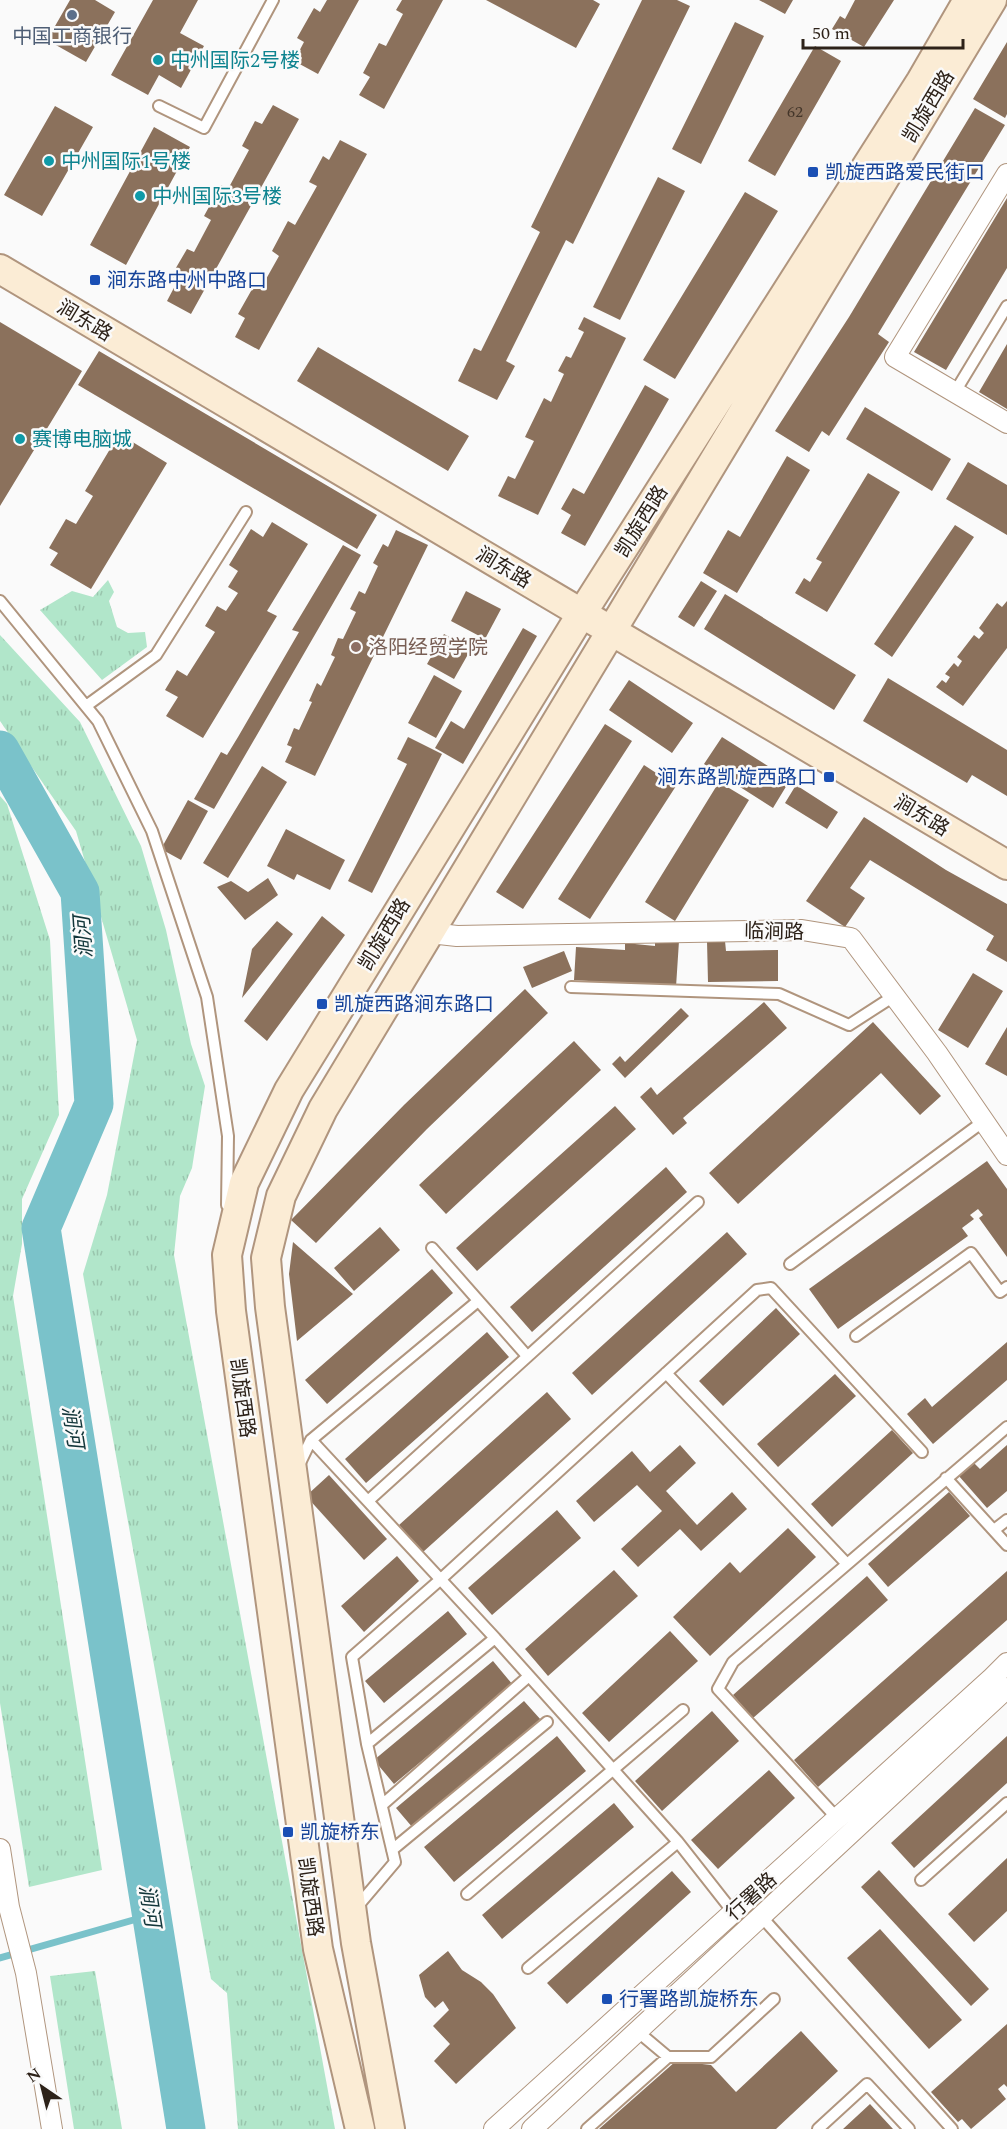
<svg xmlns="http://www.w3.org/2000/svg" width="1007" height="2129" font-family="Spectral,'Noto Sans SC',serif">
<defs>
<pattern id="grass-tufts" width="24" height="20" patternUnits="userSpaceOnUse" patternTransform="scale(1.5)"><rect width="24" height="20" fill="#b1e6ca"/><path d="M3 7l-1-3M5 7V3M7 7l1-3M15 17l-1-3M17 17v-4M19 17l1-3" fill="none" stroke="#99c5ad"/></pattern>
</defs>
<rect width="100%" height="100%" fill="#fafafa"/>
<path fill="url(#grass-tufts)" d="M108 580 114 592 109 601 117 627 128 633 145 632 147 647 102 680 40 610 72 591 93 597Z
M0 635 80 722 141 846 166 930 191 1044 205 1086 192 1168 180 1196 174 1255 335 2129H238L227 1993 211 1979 83 1274 107 1195 137 1040 76 831 0 721Z
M0 796 7 804 50 940 59 1115 22 1199V1244L13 1296 102 1870 29 1887 0 1703Z
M95 1971 122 2129H74L50 1976Z"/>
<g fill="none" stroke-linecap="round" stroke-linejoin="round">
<path stroke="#7ac2ca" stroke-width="7" d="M0 1958 151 1915"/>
<path stroke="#7ac2ca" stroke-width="39" d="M0 750 80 892 94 1104 41 1228 186 2129"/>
</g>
<path fill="#8b715c" d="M70 0H95L115 12 86 62 47 40Z
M153 0H198L180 33 204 46 181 88 159 75 148 95 111 75Z
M327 0H359L318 74 294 61 304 42 297 38 314 8 320 12Z
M402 0H443L384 109 359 95 370 77 363 73 379 43 386 46 403 14 396 10Z
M486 0H593L600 4 576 48Z
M642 0H677L690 6 573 244 566 240 506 361 515 366 497 400 458 381 474 348 481 351 540 232 531 227Z
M759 0H793L785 14Z
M855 0H894L864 47 832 29 840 16 845 19Z
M735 22 764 36 701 164 672 149Z
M1007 42V114L1005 118 973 99Z
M815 46 841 61 775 176 748 161Z
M273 105 299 119 191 314 167 301 177 282 170 278 187 249 194 252 211 220 204 216 221 185 228 189 249 150 242 146 255 121 262 124Z
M55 106 93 127 42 216 4 195Z
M975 108 1005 125 878 334 889 342 829 436 822 431 809 452 775 431 849 317Z
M154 127 190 147 126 265 90 245Z
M340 140 367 154 259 350 235 337 245 318 238 314 255 284 261 288 279 256 272 251 288 221 295 225 317 186 309 182 323 156 329 160Z
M658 177 685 191 620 320 593 307Z
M745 192 778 211 675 379 643 360Z
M1007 198V268L946 370 914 352Z
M584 317 626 338 538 515 498 496 508 476 515 479 534 441 525 437 544 398 551 402 564 374 558 371 566 356 571 358 584 332 578 329Z
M0 322 82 371 0 506Z
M1007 344V409L979 392Z
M318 347 469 436 448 471 297 381Z
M99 351 377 515 357 549 78 385Z
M645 385 669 399 585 546 561 533 571 515 561 509 573 488 584 494Z
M865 407 951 459 932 491 846 439Z
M126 438 167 463 91 589 50 565 58 553 49 548 66 519 76 524 93 496 85 491 113 444 121 448Z
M787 456 810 470 737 593 703 573 728 530 740 537Z
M968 462 1007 485V535L946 499Z
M868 473 900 492 827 612 795 593 804 578 810 582 822 562 816 559Z
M272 522 308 544 267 611 277 616 203 738 166 716 178 697 165 690 177 670 187 676 215 632 205 626 217 606 226 611 238 593 228 587 238 571 229 565 251 529 263 537Z
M955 525 974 537 892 657 874 644Z
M396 530 428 545 315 776 285 762 292 747 287 745 294 728 299 730 312 702 309 701 317 683 321 686 335 657 331 655 338 638 343 639 356 612 350 609 359 591 365 594 378 566 373 563 383 544 388 547Z
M343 545 361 555 214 809 194 799 221 752 227 755 238 737 299 632 292 630Z
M701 581 717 591 694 627 678 617Z
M466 591 501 609 485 639 451 621Z
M725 594 856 675 834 710 704 629Z
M1007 601V648L963 706 936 687 942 680 946 683 950 677 945 674 954 663 958 667 962 661 957 657 974 635 979 639 984 633 979 628 997 603 1002 607Z
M523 628 537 636 463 764 435 748 451 721 464 729Z
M444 634 471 649 454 679 427 664Z
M434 675 462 691 436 738 408 723Z
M888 678 1007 750V796L972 775 967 783 863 721Z
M629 680 693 723 672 753 609 710Z
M605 724 632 741 523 909 496 892Z
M408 737 442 754 372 893 348 881 407 764 397 759Z
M722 737 790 780 773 808 704 764Z
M644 765 676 786 590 919 558 899Z
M262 766 287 782 228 878 203 863Z
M719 782 749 800 675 921 645 902Z
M796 785 838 812 827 829 785 803Z
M188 800 208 811 181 860 161 849Z
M864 817 946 870 1007 904V962L986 950 994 936 870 860 850 888 865 898 845 927 806 901Z
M286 829 345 860 330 890 297 874 294 880 267 866Z
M268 878 278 895 245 920 217 887 231 881 248 892Z
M322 916 345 935 267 1041 244 1021Z
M277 921 293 934 242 998 252 949Z
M655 940 679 941 676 987 574 980 576 947 625 950V943L655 946Z
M707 941H725L726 951 778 950V981L708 982Z
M564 951 572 971 532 988 523 967Z
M973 973 1003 991 968 1048 938 1030Z
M525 989 548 1013 427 1129 316 1243 291 1220 404 1105Z
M764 1002 787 1028 683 1118 687 1123 673 1135 640 1097 651 1087 657 1095Z
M681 1008 689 1016 625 1078 612 1064 620 1056 625 1062Z
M873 1022 941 1096 920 1115 881 1073 738 1204 709 1173Z
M1007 1027V1076L985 1064Z
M574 1041 601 1070 446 1214 419 1185Z
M615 1106 636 1129 477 1271 456 1248Z
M987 1161 1007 1189V1257L979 1218 983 1215 978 1209 970 1215 974 1219 962 1228 968 1236 838 1329 809 1289Z
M666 1167 687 1192 532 1332 510 1307Z
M380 1227 400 1250 354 1291 334 1268Z
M727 1232 747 1254 592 1395 572 1373Z
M293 1242 353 1294 297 1341 289 1274Z
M432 1269 453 1293 327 1404 305 1380Z
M776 1308 800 1334 723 1406 699 1381Z
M487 1332 509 1357 366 1483 345 1459Z
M1007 1342V1380L933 1444 907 1414 925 1398 932 1407Z
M835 1374 856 1396 778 1467 757 1444Z
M547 1392 571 1419 423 1552 399 1525Z
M892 1430 913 1453 832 1527 811 1504Z
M680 1445 696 1463 666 1491 697 1525 732 1492 747 1509 701 1551 680 1529 638 1567 621 1549 662 1511 637 1485 594 1522 576 1501 632 1451 650 1472Z
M1007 1445V1491L987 1508 958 1475 973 1462 980 1469Z
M329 1475 387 1539 364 1560 306 1496Z
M949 1492 970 1516 888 1587 868 1564Z
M557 1510 581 1538 492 1615 468 1588Z
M788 1528 816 1557 710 1656 673 1617 730 1562 740 1573Z
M397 1556 419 1581 364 1632 341 1606Z
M614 1570 638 1596 548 1676 525 1649Z
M1007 1571V1620L818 1787 794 1760Z
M867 1576 888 1600 753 1718 733 1695Z
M448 1611 467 1634 384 1703 365 1681Z
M670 1631 698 1661 609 1742 582 1713Z
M493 1661 513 1685 394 1784 374 1760Z
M524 1701 541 1720 413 1828 396 1808Z
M712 1711 739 1741 662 1811 635 1781Z
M557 1736 586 1771 454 1882 424 1847Z
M1007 1736V1783L914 1868 891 1843Z
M769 1770 795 1798 718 1869 691 1840Z
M614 1803 634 1827 502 1939 482 1915Z
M1007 1858V1911L974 1942 948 1914Z
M879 1870 989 1989 971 2006 861 1887Z
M672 1871 691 1892 567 2004 547 1983Z
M880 1929 962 2020 929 2049 847 1958Z
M448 1951 462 1970 481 1982 493 1994 516 2028 456 2084 434 2061 450 2044 433 2026 449 2010 443 2001 435 2008 425 1997 419 1975Z
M1007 2024V2087L1004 2084 998 2089 1006 2099 971 2129 962 2119 958 2122 931 2092Z
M801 2031 838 2071 776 2129H599L676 2061 711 2065 736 2092Z
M870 2104 893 2129H843Z"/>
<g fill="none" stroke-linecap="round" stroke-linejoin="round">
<defs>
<path id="lane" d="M159 106 204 128 273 0
M955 392 1007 306
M0 601 98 721 152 831 207 997 228 1136 227 1205
M86 706 156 655 246 512
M571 987 779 994 849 1025 894 996
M432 1248 527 1356
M790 1264 984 1121
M856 1336 971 1253 1000 1292 1007 1287
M666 1373 847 1564
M311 1440 495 1638
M298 1467 311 1440 478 1301
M946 1478 1007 1545
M368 1501 698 1202
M994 1530 1007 1520
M367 1744 495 1638 678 1842 733 1912
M382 1805 529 1676
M837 1818 718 1689 733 1662 1007 1427
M392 1850 547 1722
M921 1880 1007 1803
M467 1894 683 1710
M356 1908 395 1862 367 1744 352 1657 441 1579 757 1290 771 1288 922 1452
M759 1914 952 2129
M528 1968 678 1842
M637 2031 668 2057
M587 2129 668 2057H711L774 1999
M818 2129 867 2084 909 2129"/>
<path id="street" d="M1007 174 895 357 1007 423
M430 933 457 936 802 930 851 938 937 1053 1007 1155
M0 1849 9 1907 26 1973 52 2129
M494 2129 991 1679 1007 1663
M532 2129 1007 1688"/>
<path id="secondary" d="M0 269 1007 865
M360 2129 318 1949 231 1311 227 1255 244 1183 289 1090 582 613 921 81 968 0
M390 2129 356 1943 270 1307 266 1258 281 1196 323 1109 992 0"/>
</defs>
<use href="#lane" stroke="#b0957e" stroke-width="14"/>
<use href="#street" stroke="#b0957e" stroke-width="22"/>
<use href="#secondary" stroke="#b0957e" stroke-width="32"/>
<use href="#lane" stroke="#fff" stroke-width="10"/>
<use href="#street" stroke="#fff" stroke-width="20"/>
<use href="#secondary" stroke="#fbecd5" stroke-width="28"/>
</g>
<circle fill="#5c6f8a" stroke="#fafafa" stroke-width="2" cx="72" cy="15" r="6"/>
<g fill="#0f9aa8" stroke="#fafafa" stroke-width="2">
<circle cx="158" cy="60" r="6"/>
<circle cx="49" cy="161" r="6"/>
<circle cx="140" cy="196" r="6"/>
<circle cx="20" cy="439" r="6"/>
</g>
<g fill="#1a4fb4" stroke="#fafafa" stroke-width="2">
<rect x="807" y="166" width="12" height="12" rx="3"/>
<rect x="89" y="274" width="12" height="12" rx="3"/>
<rect x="823" y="771" width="12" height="12" rx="3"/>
<rect x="316" y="998" width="12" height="12" rx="3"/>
<rect x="282" y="1826" width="12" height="12" rx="3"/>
<rect x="601" y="1993" width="12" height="12" rx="3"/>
</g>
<circle fill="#8d6e63" stroke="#fafafa" stroke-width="2" cx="356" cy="647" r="6"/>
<g text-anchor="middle" stroke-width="5" stroke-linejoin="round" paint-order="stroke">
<g font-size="16" fill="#44362a">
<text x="795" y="117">62</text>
</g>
<g font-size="20" fill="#4e5e75" stroke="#fafafa">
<text x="72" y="43">中国工商银行</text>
</g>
<g font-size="20" fill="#0d838f" stroke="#fafafa" text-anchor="start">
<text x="170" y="67">中州国际2号楼</text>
<text x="61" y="168">中州国际1号楼</text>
<text x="152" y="203">中州国际3号楼</text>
<text x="32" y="446">赛博电脑城</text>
</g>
<g font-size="20" fill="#2d2219" stroke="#fafafa">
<text transform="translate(928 106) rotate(-59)" y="7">凯旋西路</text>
<text transform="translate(85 320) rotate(31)" y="7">涧东路</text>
<text transform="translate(641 521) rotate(-58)" y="7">凯旋西路</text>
<text transform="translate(504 567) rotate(31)" y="7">涧东路</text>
<text transform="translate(922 815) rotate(31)" y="7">涧东路</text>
<text transform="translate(774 931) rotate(1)" y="7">临涧路</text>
<text transform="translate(384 934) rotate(-59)" y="7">凯旋西路</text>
<text transform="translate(243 1398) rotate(82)" y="7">凯旋西路</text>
<text transform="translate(751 1896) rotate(-42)" y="7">行署路</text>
<text transform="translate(311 1897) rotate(82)" y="7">凯旋西路</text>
</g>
<g font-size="20" fill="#164399" stroke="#fafafa" text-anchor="start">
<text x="825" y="179">凯旋西路爱民街口</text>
<text x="107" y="287">涧东路中州中路口</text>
<text x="817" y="784" text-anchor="end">涧东路凯旋西路口</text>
<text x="334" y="1011">凯旋西路涧东路口</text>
<text x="300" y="1839">凯旋桥东</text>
<text x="619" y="2006">行署路凯旋桥东</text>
</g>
<g font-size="20" fill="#785e54" stroke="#fafafa" text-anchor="start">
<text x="368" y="654">洛阳经贸学院</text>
</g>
<g font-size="21" font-style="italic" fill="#12363a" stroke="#fafafa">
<text transform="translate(83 937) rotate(-94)" y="7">涧河</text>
<text transform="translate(73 1427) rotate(81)" y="7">涧河</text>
<text transform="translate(150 1906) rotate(81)" y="7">涧河</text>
</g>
</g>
<g transform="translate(42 2087) rotate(325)" stroke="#fafafa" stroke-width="4.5" paint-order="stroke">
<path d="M0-4.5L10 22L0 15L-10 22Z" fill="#2d2219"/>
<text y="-9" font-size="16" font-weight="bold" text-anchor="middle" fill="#2d2219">N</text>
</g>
<path d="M803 39v9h160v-9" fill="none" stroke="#2d2219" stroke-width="3"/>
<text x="812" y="39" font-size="18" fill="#2d2219" stroke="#fafafa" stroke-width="4.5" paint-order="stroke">50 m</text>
</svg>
